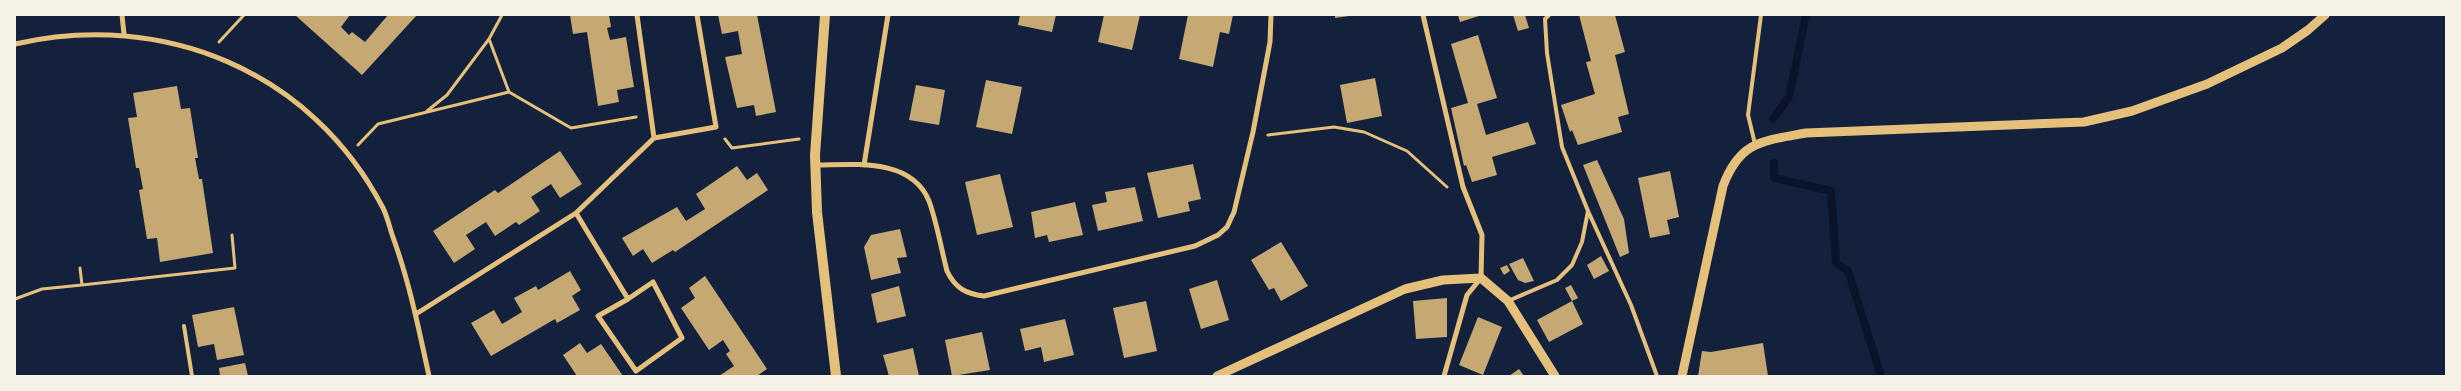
<svg xmlns="http://www.w3.org/2000/svg" width="2461" height="391" font-family="Karla,sans-serif">
<rect width="100%" height="100%" fill="#14213d"/>
<g fill="none" stroke-linecap="round" stroke-linejoin="round">
<path stroke="#0b132b" stroke-width="8" d="M1773 119 1789 97 1806 15
M1774 163V178L1831 191 1836 263 1848 271 1881 376"/>
</g>
<path fill="#c6a872" d="M295 15H350L341 27 349 35 352 32 365 42 388 15H417L362 75Z
M570 15H609L611 27 607 28 610 40 626 37 634 87 617 90 619 102 598 106 587 32 573 34Z
M718 15H757L776 112 756 116 754 105 737 108 725 57 742 54 738 31 722 34Z
M1020 15H1056L1052 32 1018 25Z
M1104 15H1140L1132 50 1098 42Z
M1188 15H1233L1229 34 1220 32 1213 67 1179 59Z
M1335 15H1348L1349 16 1335 18Z
M1458 15H1482L1460 22Z
M1513 15H1525L1529 28 1518 31Z
M1579 15H1615L1625 52 1615 55 1629 114 1618 117 1622 132 1578 145 1572 130 1570 132 1561 105 1595 94 1586 62 1591 61Z
M1478 35 1497 98 1477 104 1486 135 1528 122 1536 144 1492 157 1497 175 1472 182 1466 165 1464 166 1451 108 1468 103 1451 44Z
M1375 78 1382 116 1347 123 1340 85Z
M986 80 1022 87 1012 134 976 127Z
M916 85 945 90 939 125 909 120Z
M177 86 181 109 190 108 198 158H195L199 179H202L213 253 160 262 157 238 147 239 139 190 143 189 139 168H136L128 118 137 117 133 93Z
M560 151 582 184 560 198 551 184 531 197 540 211 519 225 516 222 495 236 486 222 466 235 475 249 454 263 433 231 495 190 498 193Z
M1597 160 1624 219 1629 253 1620 257 1583 165Z
M1193 164 1201 199 1188 202 1190 211 1158 218 1147 173Z
M737 166 747 180 757 173 768 190 675 252 673 250 652 263 643 249 633 256 622 238 677 207 686 221 705 209 696 194Z
M1670 171 1679 217 1667 220 1670 234 1650 238 1638 178Z
M1000 174 1013 227 977 235 965 182Z
M1135 187 1143 221 1098 231 1092 205 1107 202 1105 192Z
M1075 202 1083 235 1049 242 1047 235 1035 238 1031 212Z
M900 229 907 257 897 258 901 273 871 280 864 247 871 235Z
M1281 242 1308 286 1281 301 1274 288 1269 290 1251 260Z
M1601 256 1609 271 1594 279 1587 265Z
M1523 258 1534 281 1525 283 1518 280 1509 264Z
M1507 265 1510 271 1504 275 1500 268Z
M570 271 581 290 572 296 580 310 557 323 555 319 491 356 471 323 494 310 502 324 522 312 514 298 536 286 538 290Z
M705 276 767 369 757 376H719L734 366 726 354 730 351 723 340 709 350 681 308 695 298 689 288Z
M1217 280 1229 320 1201 329 1189 289Z
M1571 285 1578 298 1572 301 1565 288Z
M899 286 906 316 877 323 871 294Z
M1447 298V337L1416 339 1413 301Z
M1146 301 1157 351 1124 358 1113 308Z
M1572 301 1583 324 1549 342 1537 320Z
M234 307 244 355 217 360 214 344 198 347 192 315Z
M1478 317 1502 327 1483 375 1459 365Z
M1065 319 1074 355 1044 362 1041 347 1025 351 1020 329Z
M982 332 990 370 952 376 945 340Z
M580 343 587 353 601 344 623 376H577L563 355Z
M1763 343 1768 376H1698L1702 351 1711 352Z
M913 348 919 376H889L883 355Z
M245 363 248 376H220L219 368Z
M1519 369 1524 376H1509Z"/>
<g fill="none" stroke-linecap="round" stroke-linejoin="round">
<path stroke="#e5c07b" stroke-width="3" d="M502 15 489 39 509 92
M219 42 244 15
M427 111 447 95 489 39
M1268 135 1334 127 1364 132 1407 151 1447 187
M725 139 732 148 799 139
M358 145 378 124 509 92 571 128 636 117
M82 285 235 268 232 235
M15 299 42 289 82 285 80 268"/>
<path stroke="#e5c07b" stroke-width="4" d="M1755 144 1748 115 1761 15
M1588 211 1631 305 1657 376
M1508 301 1557 280 1572 265 1582 242 1588 211 1562 147 1547 53 1545 19 1549 15
M184 326 192 376"/>
<path stroke="#e5c07b" stroke-width="5" d="M122 15 124 34
M1423 15 1463 187 1482 235 1481 278 1467 295 1444 376
M15 44C163 10 312 71 383 208 388 218 390 230 394 240 410 285 419 330 429 376
M654 138 716 127 697 15
M816 165C853 165 911 157 929 201 937 223 941 248 947 271 955 288 966 294 984 296L1195 246 1218 235 1227 227 1234 212 1253 132 1270 42 1271 15
M864 165 888 15
M576 213 628 299 653 282 682 338 636 371 598 316 628 299
M416 314 576 213 654 138 637 15"/>
<path stroke="#e5c07b" stroke-width="9" d="M1217 376 1405 289 1443 280 1481 278 1508 301 1555 376
M1682 376 1723 186C1740 141 1762 141 1806 133L2084 122 2132 111 2207 84 2282 48 2308 30 2325 15"/>
<path stroke="#e5c07b" stroke-width="10" d="M825 15 815 155 817 212 836 376"/>
</g>
<rect width="2461" height="391" fill="none" stroke="#f6f1e7" stroke-width="32"/>
</svg>
